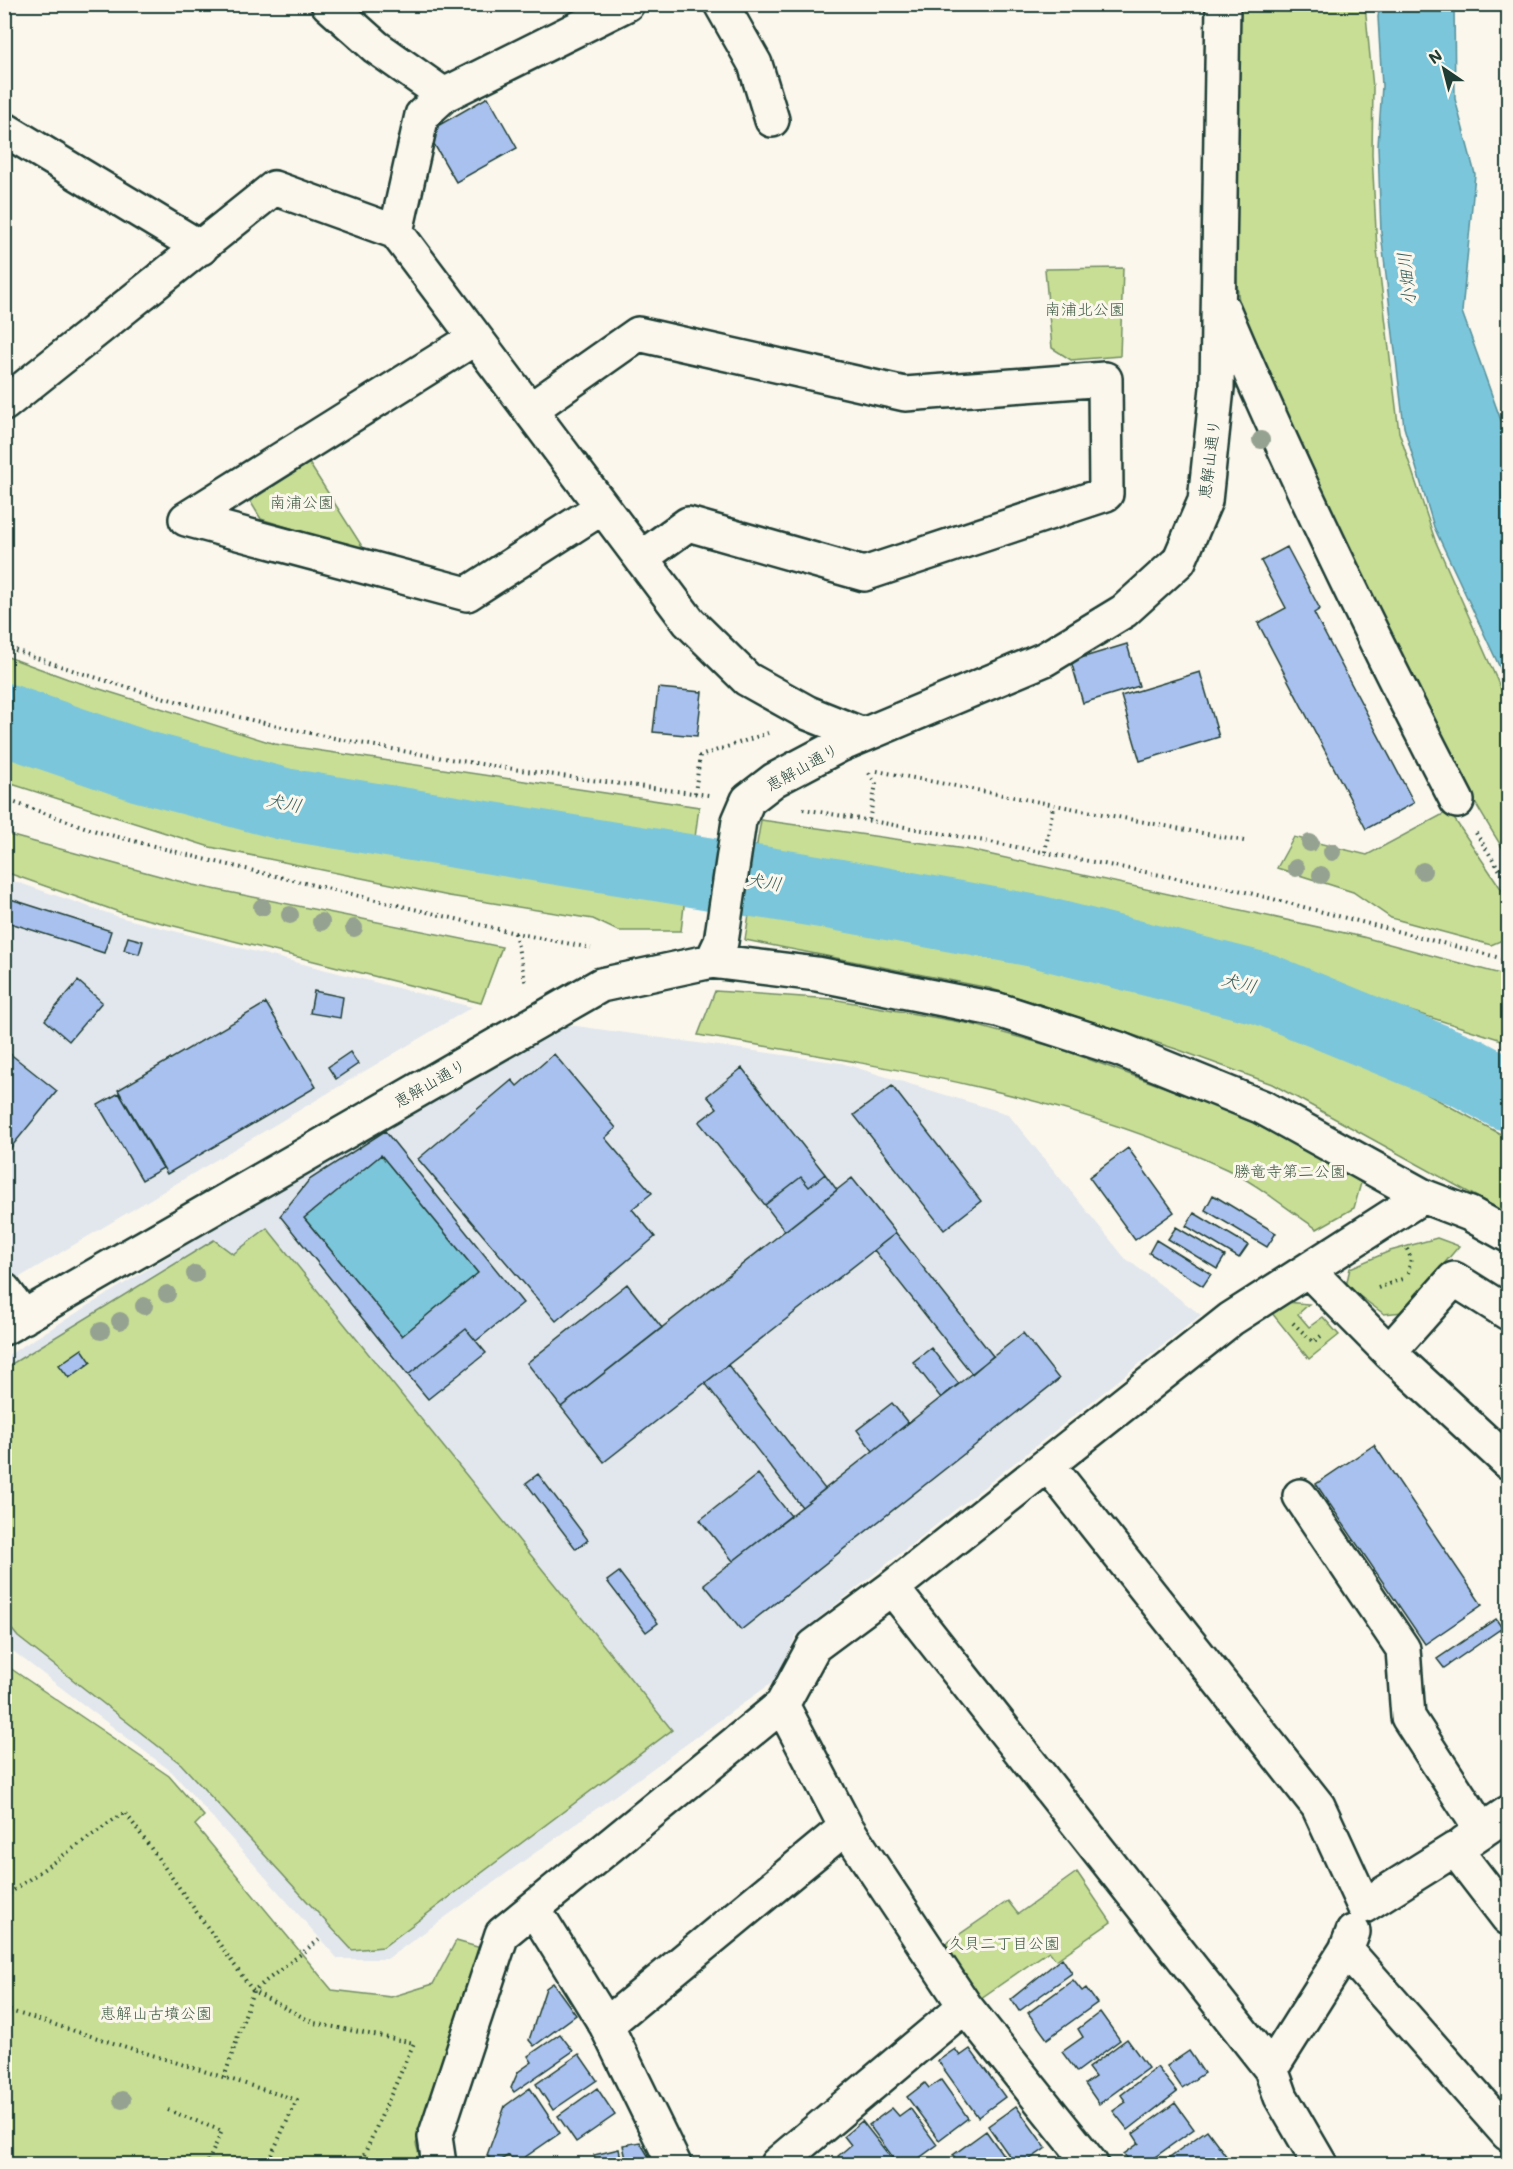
<svg xmlns="http://www.w3.org/2000/svg" width="1513" height="2169" font-family="Mali,'Klee One',sans-serif">
<rect width="100%" height="100%" fill="#fbf7ec"/>
<filter id="ink" filterUnits="userSpaceOnUse"><feTurbulence type="fractalNoise" baseFrequency=".0167" numOctaves="2"/><feDisplacementMap in="SourceGraphic" scale="12" xChannelSelector="R" yChannelSelector="G"/><feConvolveMatrix kernelMatrix="1 2 1 2 8 2 1 2 1" color-interpolation-filters="sRGB"/></filter>
<g filter="url(#ink)">
<path fill="#e2e7ed" d="M5 878 119 917 472 1007 5 1286Z
M569 1025 841 1063 1008 1114 1125 1258 1201 1315 796 1636 776 1680 387 1959H338L172 1772 5 1645V1357L208 1232 392 1124Z"/>
<path fill="#c7de94" stroke="#738e64" stroke-width="1.5" d="M1237 5H1365L1373 88 1372 154 1377 250 1399 432 1435 540 1508 705V857C1404 692 1329 509 1249 331L1239 302 1231 228Z
M1123 268 1120 356 1071 360 1052 348 1045 269Z
M309 463 365 551 261 519 250 501Z
M5 656 68 679 275 744 699 807 693 853 260 784 5 702Z
M4 741C218 821 460 866 687 881L681 931H618L593 919 449 896 210 847 5 782Z
M1449 811 1508 899V935L1505 939 1491 945 1391 918 1353 892 1277 868 1294 837 1367 855Z
M761 820 965 849 1363 937 1508 976V1042L1265 965 981 902 754 861Z
M5 834 193 885 502 947 481 1003 122 913 5 872Z
M752 895 904 924 1200 1005 1353 1054 1508 1138V1214L1272 1084 1179 1050 989 988 745 940Z
M715 991 832 999 971 1024 1061 1049 1304 1139 1361 1183 1354 1208 1317 1229C1288 1210 1258 1184 1226 1169 1060 1092 876 1065 698 1035Z
M267 1228 672 1730 383 1947 352 1950 181 1764 18 1637 5 1621V1368L214 1240 233 1254Z
M1437 1238 1459 1246 1403 1312 1384 1314 1346 1286 1350 1268 1390 1251Z
M1285 1302 1309 1304 1298 1314 1309 1327 1323 1317 1339 1335 1309 1359 1271 1312Z
M4 1664 169 1776 204 1816 195 1825 332 1990 391 1997 433 1984 456 1941 488 1950 416 2144 422 2164H5Z
M1077 1872 1111 1922 1056 1960 1049 1951 981 1998 944 1945 1008 1901 1018 1914Z"/>
<path fill="#7bc6db" stroke="#568f98" stroke-width="1.5" d="M1380 4 1454 5 1455 99 1475 174 1462 312 1508 440V685L1434 527 1404 427 1381 233 1378 146 1382 86 1378 17Z
M381 1155 478 1273 402 1336 304 1218Z"/>
<g fill="none" stroke-linecap="round" stroke-linejoin="round">
<path stroke="#7bc6db" stroke-width="72" d="M4 719 141 766 284 804 834 894 1035 931 1264 989 1466 1072 1508 1095"/>
</g>
<path fill="#a9c1ee" stroke="#1f3d34" stroke-width="1.5" fill-rule="evenodd" d="M488 97 517 148 456 182 427 132Z
M1287 547 1320 609 1314 613 1414 803 1366 829 1258 623 1286 608 1261 561Z
M1127 644 1139 686 1083 703 1071 661Z
M1200 672 1219 737 1140 761 1121 696Z
M658 688 702 692 697 736 653 732Z
M4 897 111 931 104 953 4 921Z
M128 937 143 941 139 954 124 950Z
M78 981 102 1002 69 1041 45 1020Z
M314 991 343 997 340 1018 310 1013Z
M266 1003 316 1087 167 1174 118 1090Z
M4 1049 57 1091 4 1156Z
M350 1052 358 1064 336 1079 328 1067Z
M554 1054 616 1128 605 1138 652 1193 632 1209 655 1237 556 1321 418 1159 512 1080 517 1086Z
M742 1068 825 1174 809 1187 801 1177 765 1205 699 1122 717 1108 707 1096Z
M892 1086 981 1201 944 1230 854 1115Z
M119 1093 163 1168 142 1180 98 1105Z
M385 1131 523 1303 476 1341 466 1329 408 1375 280 1216 309 1180ZM381 1155 478 1273 402 1336 304 1218Z
M1128 1148 1174 1212 1135 1240 1089 1177Z
M825 1174 837 1190 785 1231 765 1205 801 1177 809 1187Z
M852 1178 896 1233 604 1462 561 1407Z
M1213 1195 1276 1233 1267 1247 1205 1210Z
M1194 1213 1248 1245 1239 1258 1186 1226Z
M1176 1227 1225 1256 1217 1269 1168 1239Z
M896 1233 993 1356 972 1374 874 1250Z
M1156 1240 1211 1274 1203 1286 1149 1253Z
M627 1284 662 1328 561 1407 527 1363Z
M466 1329 486 1353 428 1399 408 1375Z
M1023 1333 1059 1379 741 1630 704 1584Z
M931 1348 959 1384 941 1398 913 1362Z
M82 1349 91 1362 69 1378 59 1365Z
M728 1365 825 1489 802 1507 705 1383Z
M892 1403 908 1423 873 1451 857 1430Z
M1374 1445 1482 1605 1425 1644 1316 1484Z
M538 1474 588 1540 576 1549 526 1483Z
M758 1474 791 1516 733 1561 700 1520Z
M619 1572 658 1623 646 1632 607 1581Z
M1496 1619 1502 1628 1444 1668 1437 1659Z
M1062 1958 1072 1973 1019 2011 1011 1999Z
M1073 1980 1082 1991 1086 1988 1097 2003 1047 2039 1028 2013Z
M553 1983 576 2015 534 2046 529 2040 546 1988Z
M1100 2012 1120 2040 1077 2072 1062 2052 1083 2037 1078 2029Z
M560 2034 573 2051 514 2092 511 2088 518 2072 532 2062 528 2056Z
M1127 2039 1148 2068 1099 2104 1085 2084 1095 2077 1088 2068Z
M955 2049 960 2056 970 2049 1005 2097 978 2117 938 2061Z
M1189 2051 1204 2073 1182 2088 1167 2066Z
M579 2054 597 2080 553 2110 536 2084Z
M1157 2067 1177 2092 1128 2130 1113 2111 1126 2102 1121 2095Z
M941 2080 968 2118 939 2140 907 2097 925 2083 929 2088Z
M530 2088 560 2133 515 2164 509 2155 494 2164 487 2155 505 2106Z
M597 2088 615 2115 576 2142 558 2116Z
M1175 2103 1194 2129 1145 2164H1132L1124 2154 1139 2143 1133 2134Z
M1016 2106 1046 2148 1023 2164H1015L988 2126Z
M892 2108 899 2116 910 2108 937 2145 911 2164H898L869 2125Z
M862 2121 896 2164H844L838 2156 851 2145 844 2136Z
M1207 2130 1232 2164H1160Z
M986 2131 1008 2162 1006 2164H960L953 2155Z
M640 2142 653 2164H627L623 2145Z
M619 2149 622 2164H596L594 2155Z"/>
<g fill="none" stroke-linecap="round" stroke-linejoin="round">
<defs>
<path id="minor" d="M328 4 376 47 444 95
M721 4 755 64 772 120
M4 129 201 248
M396 232 422 115 444 95 627 4
M1223 309C1294 477 1373 639 1457 801
M475 338 186 519 467 594 601 508
M4 404 274 188 396 232 689 622 747 679 808 713 863 735
M530 410 638 334 905 394 1105 379 1106 494 864 574 688 524 641 558
M712 961 721 942 739 821 748 800 774 780 840 745 1045 659 1124 611 1179 561 1205 501 1217 388 1223 4
M1308 1270 1389 1352 1454 1279 1508 1313
M4 1290 24 1317
M4 1328 601 985 712 961 817 974 998 1010 1119 1049 1262 1107 1423 1196 1470 1214 1508 1235
M1389 1352 1508 1462
M1048 1465 1318 1806 1364 1906 1455 1849 1508 1918
M1300 1496 1403 1649 1408 1717 1482 1831
M892 1588 1271 2069 1281 2097 1320 2164
M782 1705 846 1827 965 2006 1091 2164
M1464 1843 1508 1813
M534 1909 606 2025 674 2164
M1346 1950 1508 2134
M606 2025 846 1827
M1271 2069 1346 1950 1353 1932
M439 2164 435 2137 502 1934 782 1705 814 1646 892 1588 1231 1319 1423 1196
M777 2164 965 2006"/>
</defs>
<use href="#minor" stroke="#1f3d34" stroke-width="38"/>
<path stroke="#1f3d34" stroke-width="4" stroke-dasharray="1.5 4.5" stroke-linecap="butt" d="M4 646C231 731 470 766 709 795
M877 771 1244 841
M869 773 876 784 869 821
M695 793 700 756 768 733
M4 799 99 832 204 859 515 933 591 948
M803 809 985 841 1238 890 1508 960
M1476 833 1508 883
M1045 852 1053 807
M515 933 526 985
M1407 1249 1411 1258 1408 1273
M1378 1288 1402 1279
M1293 1323 1313 1342 1321 1336
M4 1897 125 1812 253 1991 314 2023 414 2043 360 2164
M4 2009 297 2100 267 2164
M224 2078 253 1991 319 1940
M168 2110 222 2131 207 2164"/>
<use href="#minor" stroke="#fbf7ec" stroke-width="33"/>
</g>
<g fill="#95a291">
<circle cx="1261" cy="440" r="9"/>
<circle cx="1310" cy="843" r="9"/>
<circle cx="1332" cy="852" r="9"/>
<circle cx="1296" cy="868" r="9"/>
<circle cx="1423" cy="871" r="9"/>
<circle cx="1321" cy="875" r="9"/>
<circle cx="262" cy="907" r="9"/>
<circle cx="290" cy="915" r="9"/>
<circle cx="321" cy="922" r="9"/>
<circle cx="354" cy="928" r="9"/>
<circle cx="195" cy="1274" r="9"/>
<circle cx="167" cy="1294" r="9"/>
<circle cx="144" cy="1306" r="9"/>
<circle cx="120" cy="1321" r="9"/>
<circle cx="101" cy="1331" r="9"/>
<circle cx="122" cy="2100" r="9"/>
</g>
</g>
<g text-anchor="middle" stroke-width="6" stroke-linejoin="round" paint-order="stroke">
<g font-size="16" fill="#415d47" stroke="#fbf7ec">
<text x="1085" y="315">南浦北公園</text>
<text x="302" y="508">南浦公園</text>
<text x="1290" y="1177">勝竜寺第二公園</text>
<text x="1004" y="1949">久貝二丁目公園</text>
<text x="156" y="2019">恵解山古墳公園</text>
</g>
<g font-size="16" fill="#1f3d34" stroke="#fbf7ec">
<text transform="translate(1209 459) rotate(-83)" y="6">恵解山通り</text>
<text transform="translate(802 767) rotate(-29)" y="6">恵解山通り</text>
<text transform="translate(430 1083) rotate(-30)" y="6">恵解山通り</text>
</g>
<g font-size="18" font-style="italic" fill="#365f5e" stroke="#fbf7ec">
<text transform="translate(1407 279) rotate(-96)" y="6">小畑川</text>
<text transform="translate(284 803) rotate(12)" y="6">犬川</text>
<text transform="translate(764 882) rotate(9)" y="6">犬川</text>
<text transform="translate(1239 983) rotate(14)" y="6">犬川</text>
</g>
</g>
<rect width="1513" height="2169" fill="none" stroke="#fbf7ec" stroke-width="24"/>
<rect x="12" y="12" width="1489" height="2145" fill="none" stroke="#1f3d34" stroke-width="2" filter="url(#ink)"/>
<g transform="translate(1444 69) rotate(325)" stroke="#fbf7ec" stroke-width="4.5" paint-order="stroke">
<path d="M0-4.5L10 22L0 15L-10 22Z" fill="#1f3d34"/>
<text y="-9" font-size="16" font-weight="bold" text-anchor="middle" fill="#1f3d34">N</text>
</g>
</svg>
